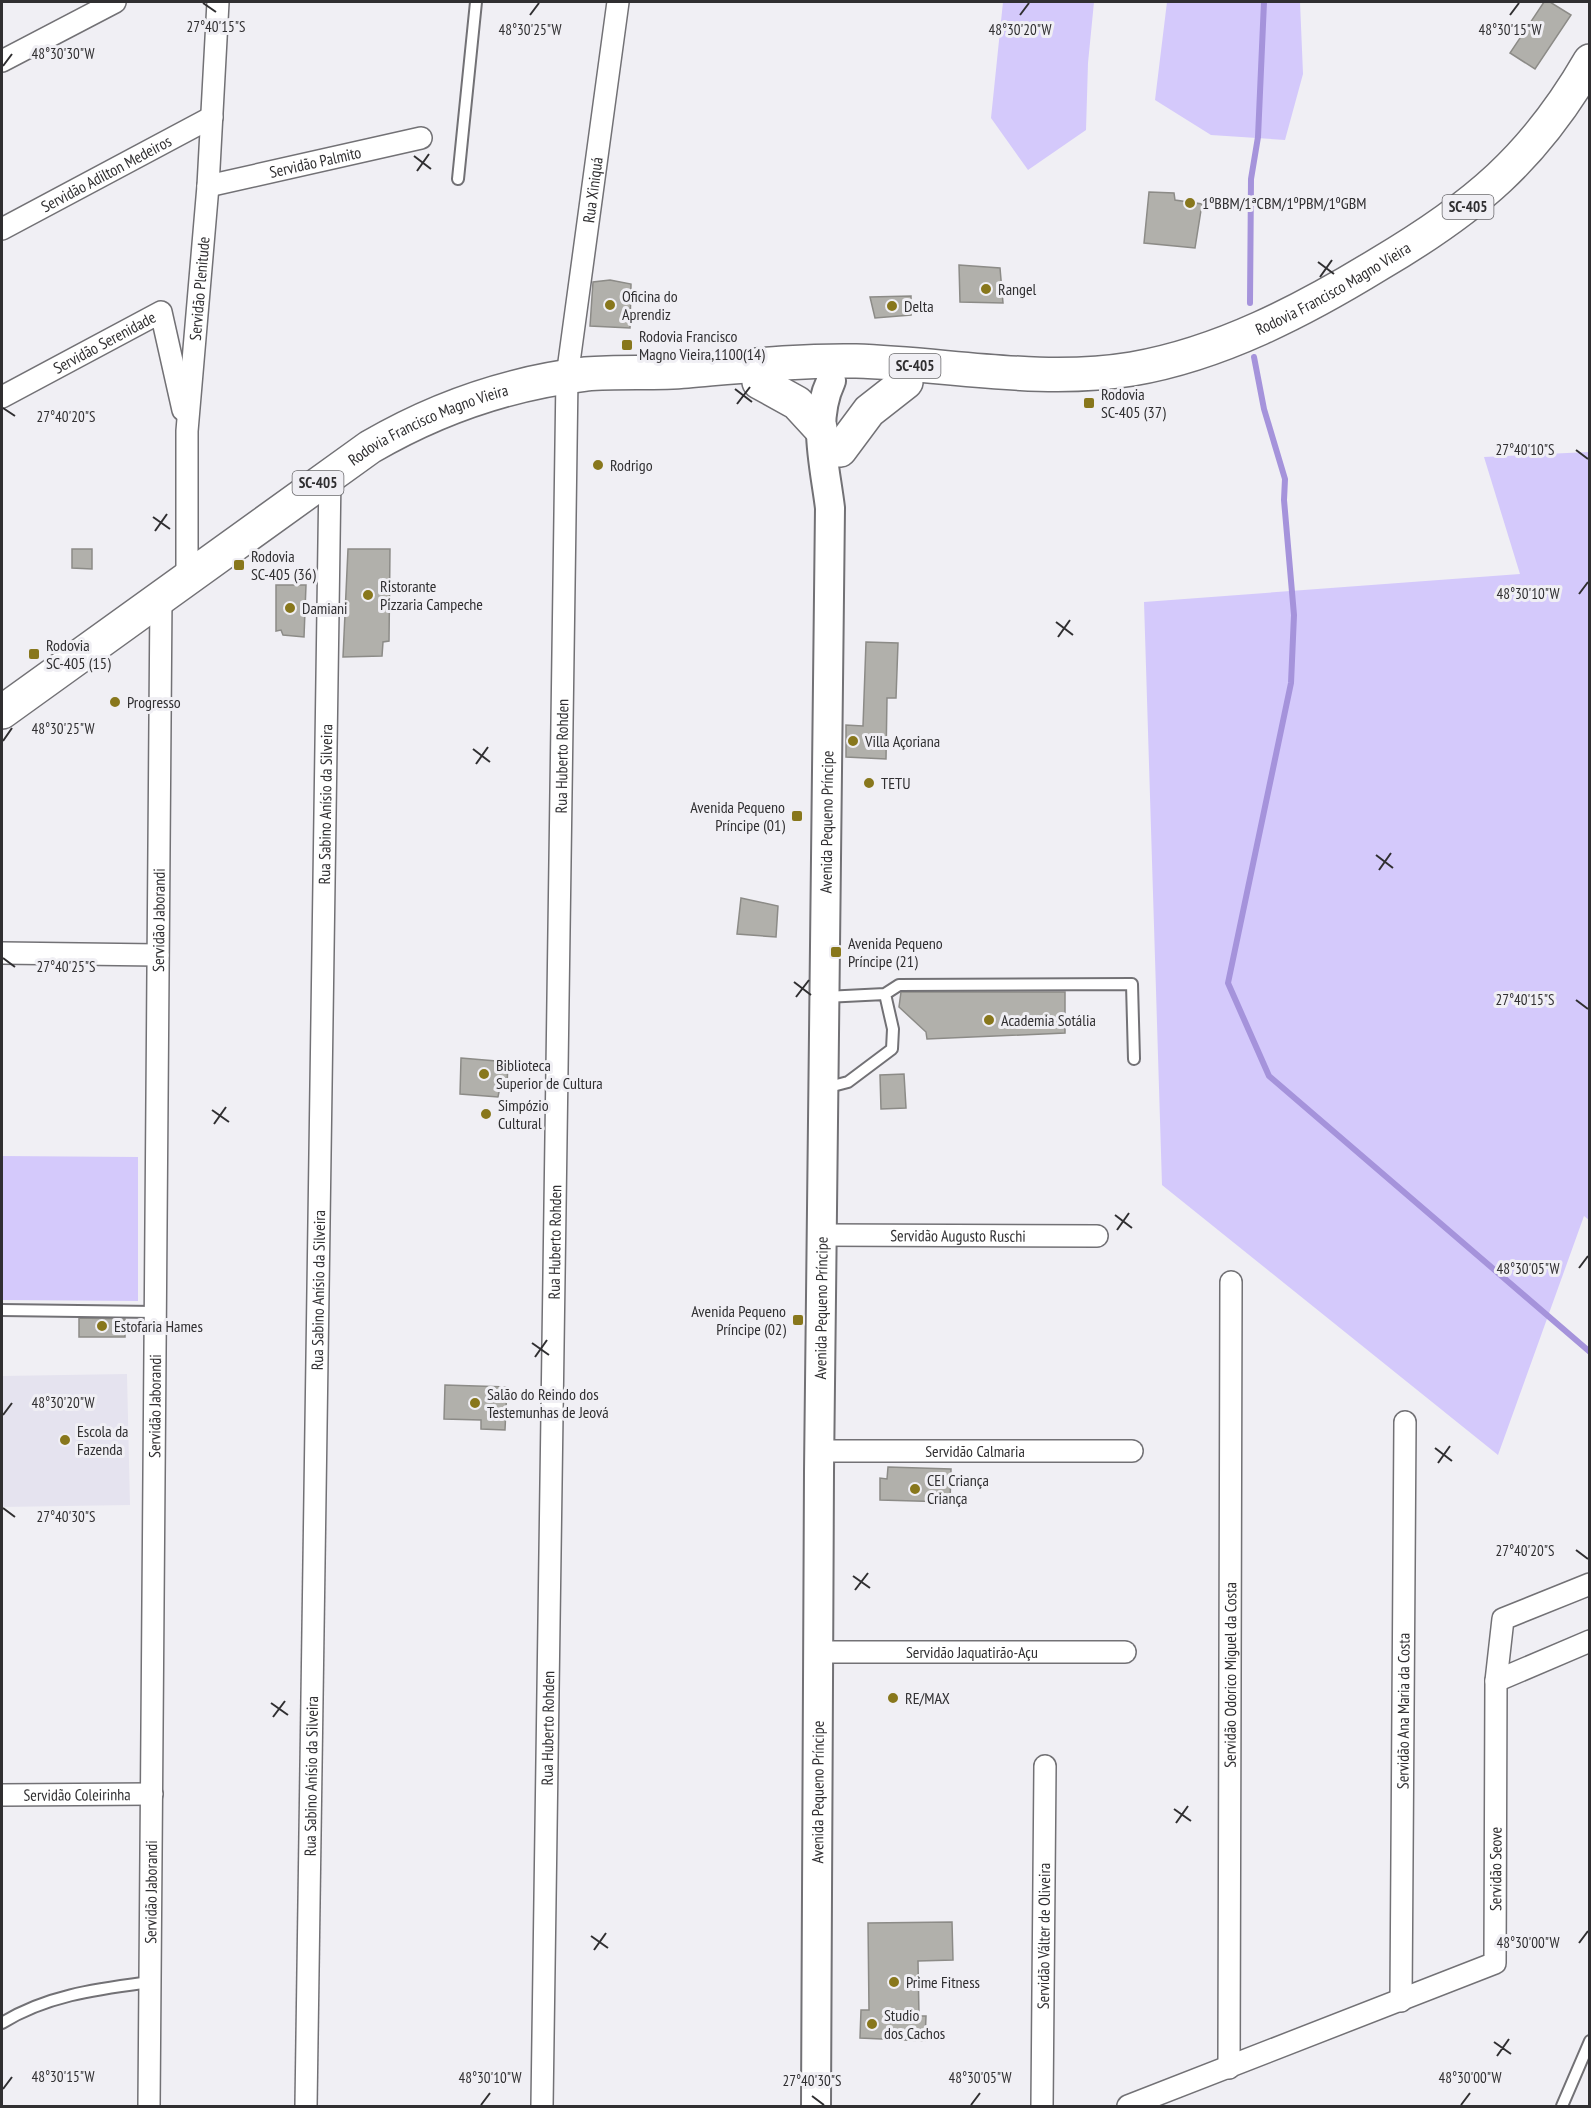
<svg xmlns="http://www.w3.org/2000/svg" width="1591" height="2108" font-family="'PT Sans Narrow',sans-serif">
<rect width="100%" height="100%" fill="#f0eff4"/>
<path fill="#e5e3ef" d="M127 1374 130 1505 2 1507V1376Z"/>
<path fill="#d4c9fb" d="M1003 2H1094L1088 63 1086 130 1028 170 991 118Z
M1167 2H1300L1303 74 1285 140 1211 135 1155 100Z
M1589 452V1220L1584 1216 1498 1455 1162 1185 1144 602 1520 574 1484 457Z
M2 1156 138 1157V1301L2 1300Z"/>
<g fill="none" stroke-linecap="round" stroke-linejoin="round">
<path stroke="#a593db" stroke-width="6" d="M1250 303 1251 179 1258 137 1264 2
M1254 357 1264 409 1285 479 1284 500 1294 615 1291 683 1228 983 1269 1076 1590 1352"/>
</g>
<path fill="#b1b0ab" stroke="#8c8b87" stroke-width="1.5" d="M1544 2H1550L1571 15 1535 69 1510 53Z
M1149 192 1174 193 1175 200 1202 204 1195 248 1144 243Z
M959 265 1000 268 1003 303 960 302Z
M610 280 631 284 630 328 590 326 593 282Z
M911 296V315L875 318 870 297Z
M72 549H92V569L72 568Z
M348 549H390L389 641 383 642 382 656 343 657Z
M276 585H306L304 637 283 635 281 630 276 631Z
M866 642 898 643 896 698H887L886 759 846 757V725L863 726Z
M741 898 778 906 776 937 737 934Z
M901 992H1065V1033L927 1039 926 1032 899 1007Z
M461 1058 508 1062 507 1086 500 1087 498 1097 460 1094Z
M904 1074 906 1108 881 1109 880 1075Z
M79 1318 125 1319V1337H79Z
M445 1385 507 1387 505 1430 481 1429V1420L444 1419Z
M888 1467 951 1469 950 1502 880 1500V1478L887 1479Z
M952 1922 953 1960 918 1961 919 2016H926L925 2041 860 2038 861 2010H869L868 1923Z"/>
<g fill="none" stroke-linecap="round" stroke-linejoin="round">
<defs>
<path id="lane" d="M458 179 476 2
M885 994 899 985 1132 984 1134 1059
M825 997 885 994 893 1029 892 1049 848 1082 825 1088
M2 1310 155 1312
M2 2023C47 1995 98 1989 150 1982
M1562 2106 1590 2041"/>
<g id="street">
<path d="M2 61 115 2"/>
<path id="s1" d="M208 186 421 138"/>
<path id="s2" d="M2 229 212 117"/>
<path id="s3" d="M2 397 161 312 183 410"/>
<path id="s4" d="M187 578V431L208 186 218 2"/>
<path d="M2 953 158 955"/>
<path id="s5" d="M822 1235 1097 1236"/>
<path id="s6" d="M819 1451H1132"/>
<path id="s7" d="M819 1652H1125"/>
<path d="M1496 1681 1590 1641"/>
<path id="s8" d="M2 1795 152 1794"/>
<path id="s9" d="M1401 2001 1405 1422"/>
<path id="s10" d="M1229 2068 1231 1282"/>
<path id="s11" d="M149 2106 161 596"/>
<path id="s12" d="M306 2106 330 474"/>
<path id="s13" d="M542 2106 567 377 618 2"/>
<path id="s14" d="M1042 2106 1045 1766"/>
<path id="s15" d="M1128 2106 1495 1963 1496 1681 1503 1619 1590 1584"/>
</g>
<g id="secondary">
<path id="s16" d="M816 2106 819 1472 830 508C825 466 812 421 831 381"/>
</g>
<g id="primary">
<path d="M759 382 797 403 820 428"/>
<path d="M840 450 869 411 906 382"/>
<path id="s17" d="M2 712 370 447C437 408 510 383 586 374 620 371 654 374 687 371 744 366 799 360 856 361 948 364 1040 384 1132 369 1220 354 1304 310 1379 264 1474 208 1534 158 1590 61"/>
</g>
</defs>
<use href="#lane" stroke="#727175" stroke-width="14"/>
<use href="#street" stroke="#727175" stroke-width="24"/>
<use href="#secondary" stroke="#727175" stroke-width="32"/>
<use href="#primary" stroke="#727175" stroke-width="36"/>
<use href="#lane" stroke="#fff" stroke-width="10"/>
<use href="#street" stroke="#fff" stroke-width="21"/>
<use href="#secondary" stroke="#fff" stroke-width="28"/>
<use href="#primary" stroke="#fff" stroke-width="33"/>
</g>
<path fill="none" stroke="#302f31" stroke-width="2" d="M203 3 216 12M530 15 539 3M1020 15 1029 3M1510 15 1519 3M3 66 12 54M414 156 431 169M417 171 429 154M1318 262 1334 274M1320 277 1332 260M735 389 752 402M737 404 750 387M3 408 15 416M1576 450 1588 459M153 517 170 529M155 531 167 514M1579 594 1588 582M1056 622 1073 635M1058 637 1070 620M3 741 12 728M473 749 490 762M476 764 488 747M1376 855 1393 868M1379 870 1391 853M3 958 15 967M794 982 811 995M796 997 809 980M1576 1000 1588 1009M212 1110 229 1122M214 1124 226 1107M1115 1215 1132 1228M1117 1230 1129 1213M1579 1268 1588 1256M532 1343 549 1355M535 1357 547 1340M3 1415 12 1403M1435 1448 1452 1461M1438 1463 1450 1446M3 1508 15 1517M1576 1550 1588 1559M853 1576 870 1588M855 1590 868 1573M271 1703 288 1715M273 1717 285 1701M1174 1809 1191 1821M1176 1823 1188 1806M591 1936 608 1948M1579 1943 1588 1931M594 1950 606 1933M1494 2042 1511 2054M1497 2056 1509 2039M3 2089 12 2077M812 2096 824 2105M481 2105 490 2093M971 2105 980 2093M1461 2105 1470 2093"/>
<g fill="#88771c" stroke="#f0eff4" stroke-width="2">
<circle cx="1190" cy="203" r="6"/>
<circle cx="986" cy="289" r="6"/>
<circle cx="610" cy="305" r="6"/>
<circle cx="892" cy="306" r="6"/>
<rect x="621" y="339" width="12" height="12" rx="3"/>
<rect x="1083" y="397" width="12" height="12" rx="3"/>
<circle cx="598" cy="465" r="6"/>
<rect x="233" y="559" width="12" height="12" rx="3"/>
<circle cx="368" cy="595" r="6"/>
<circle cx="290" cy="608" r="6"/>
<rect x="28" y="648" width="12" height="12" rx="3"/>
<circle cx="115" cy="702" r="6"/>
<circle cx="853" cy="741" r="6"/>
<circle cx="869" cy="783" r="6"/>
<rect x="791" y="810" width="12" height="12" rx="3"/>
<rect x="830" y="946" width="12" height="12" rx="3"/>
<circle cx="989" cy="1020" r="6"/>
<circle cx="484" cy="1074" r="6"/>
<circle cx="486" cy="1114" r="6"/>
<rect x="792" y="1314" width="12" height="12" rx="3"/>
<circle cx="102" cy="1326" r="6"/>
<circle cx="475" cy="1403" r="6"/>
<circle cx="65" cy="1440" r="6"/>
<circle cx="915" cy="1489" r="6"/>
<circle cx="893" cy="1698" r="6"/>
<circle cx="894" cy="1982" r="6"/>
<circle cx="872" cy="2024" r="6"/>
</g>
<g text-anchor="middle" stroke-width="6" stroke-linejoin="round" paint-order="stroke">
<g fill="#f0eff4" stroke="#6a696c" stroke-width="1.5">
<rect x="1442.5" y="195" width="51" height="24" rx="4.5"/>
<rect x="889.5" y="354" width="51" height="24" rx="4.5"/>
<rect x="292.5" y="471" width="51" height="24" rx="4.5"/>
</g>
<g font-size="15" font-weight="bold" fill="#302f31">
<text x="1468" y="212">SC-405</text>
<text x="915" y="371">SC-405</text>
<text x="318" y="488">SC-405</text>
</g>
<g font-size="16" fill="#302f31" stroke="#f0eff4">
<text dy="6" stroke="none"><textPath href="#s1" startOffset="110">Servidão Palmito</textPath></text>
<text dy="6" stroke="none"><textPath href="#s2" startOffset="118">Servidão Adilton Medeiros</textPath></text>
<text dy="6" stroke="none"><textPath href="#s13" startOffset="1918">Rua Xiniquá</textPath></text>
<text dy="6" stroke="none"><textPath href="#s17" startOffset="1448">Rodovia Francisco Magno Vieira</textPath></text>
<text dy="6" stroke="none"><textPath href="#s4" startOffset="290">Servidão Plenitude</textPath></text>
<text dy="6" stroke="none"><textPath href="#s3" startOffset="116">Servidão Serenidade</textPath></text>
<text dy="6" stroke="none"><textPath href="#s17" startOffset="516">Rodovia Francisco Magno Vieira</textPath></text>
<text dy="6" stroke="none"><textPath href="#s13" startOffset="1350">Rua Huberto Rohden</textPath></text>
<text dy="6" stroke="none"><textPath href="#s12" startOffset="1302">Rua Sabino Anísio da Silveira</textPath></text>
<text dy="6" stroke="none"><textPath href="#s16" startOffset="1284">Avenida Pequeno Príncipe</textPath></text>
<text dy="6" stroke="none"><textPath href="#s11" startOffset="1186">Servidão Jaborandi</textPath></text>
<text dy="6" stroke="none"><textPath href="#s5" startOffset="136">Servidão Augusto Ruschi</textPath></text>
<text dy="6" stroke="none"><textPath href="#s13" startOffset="864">Rua Huberto Rohden</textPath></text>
<text dy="6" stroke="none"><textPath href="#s12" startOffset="816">Rua Sabino Anísio da Silveira</textPath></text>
<text dy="6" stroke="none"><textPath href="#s16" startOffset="798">Avenida Pequeno Príncipe</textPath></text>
<text dy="6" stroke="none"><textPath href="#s11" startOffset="700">Servidão Jaborandi</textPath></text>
<text dy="6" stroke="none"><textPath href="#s6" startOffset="156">Servidão Calmaria</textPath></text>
<text dy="6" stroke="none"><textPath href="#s7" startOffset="153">Servidão Jaquatirão-Açu</textPath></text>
<text dy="6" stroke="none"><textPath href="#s10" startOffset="393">Servidão Odorico Miguel da Costa</textPath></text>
<text dy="6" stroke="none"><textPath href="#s9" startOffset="290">Servidão Ana Maria da Costa</textPath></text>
<text dy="6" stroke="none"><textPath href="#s13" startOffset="378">Rua Huberto Rohden</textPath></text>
<text dy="6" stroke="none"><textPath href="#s12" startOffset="330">Rua Sabino Anísio da Silveira</textPath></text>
<text dy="6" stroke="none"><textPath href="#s16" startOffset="314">Avenida Pequeno Príncipe</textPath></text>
<text dy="6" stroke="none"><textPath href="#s8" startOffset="75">Servidão Coleirinha</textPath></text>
<text dy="6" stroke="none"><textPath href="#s15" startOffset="488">Servidão Seove</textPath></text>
<text dy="6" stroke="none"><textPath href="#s11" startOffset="214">Servidão Jaborandi</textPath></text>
<text dy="6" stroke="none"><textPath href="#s14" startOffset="170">Servidão Válter de Oliveira</textPath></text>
</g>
<g font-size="16" fill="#302f31" stroke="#f0eff4" text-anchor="start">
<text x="1202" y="209">1ºBBM/1ªCBM/1ºPBM/1ºGBM</text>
<text x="998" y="295">Rangel</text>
<text x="622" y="302">Oficina do<tspan x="622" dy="18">Aprendiz</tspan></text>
<text x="904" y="312">Delta</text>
<text x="639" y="342">Rodovia Francisco<tspan x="639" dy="18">Magno Vieira,1100(14)</tspan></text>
<text x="1101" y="400">Rodovia<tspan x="1101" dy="18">SC-405 (37)</tspan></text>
<text x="610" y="471">Rodrigo</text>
<text x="251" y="562">Rodovia<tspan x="251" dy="18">SC-405 (36)</tspan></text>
<text x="380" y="592">Ristorante<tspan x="380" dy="18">Pizzaria Campeche</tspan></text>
<text x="302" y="614">Damiani</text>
<text x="46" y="651">Rodovia<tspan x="46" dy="18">SC-405 (15)</tspan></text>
<text x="127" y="708">Progresso</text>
<text x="865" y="747">Villa Açoriana</text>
<text x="881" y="789">TETU</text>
<text x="785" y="813" text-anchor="end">Avenida Pequeno<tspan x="785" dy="18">Príncipe (01)</tspan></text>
<text x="848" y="949">Avenida Pequeno<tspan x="848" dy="18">Príncipe (21)</tspan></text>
<text x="1001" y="1026">Academia Sotália</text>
<text x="496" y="1071">Biblioteca<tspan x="496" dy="18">Superior de Cultura</tspan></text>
<text x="498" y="1111">Simpózio<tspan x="498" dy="18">Cultural</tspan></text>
<text x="786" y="1317" text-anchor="end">Avenida Pequeno<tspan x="786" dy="18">Príncipe (02)</tspan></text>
<text x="114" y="1332">Estofaria Hames</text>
<text x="487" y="1400">Salão do Reindo dos<tspan x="487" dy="18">Testemunhas de Jeová</tspan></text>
<text x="77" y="1437">Escola da<tspan x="77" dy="18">Fazenda</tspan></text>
<text x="927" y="1486">CEI Criança<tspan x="927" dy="18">Criança</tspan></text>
<text x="905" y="1704">RE/MAX</text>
<text x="906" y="1988">Prime Fitness</text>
<text x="884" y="2021">Studio<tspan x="884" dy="18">dos Cachos</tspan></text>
</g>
</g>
<g font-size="15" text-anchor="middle" fill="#302f31" stroke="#f0eff4" stroke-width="6" stroke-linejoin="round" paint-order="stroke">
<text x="216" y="32">27°40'15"S</text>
<text x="530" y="35">48°30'25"W</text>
<text x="1020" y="35">48°30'20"W</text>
<text x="1510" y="35">48°30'15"W</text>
<text x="63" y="59">48°30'30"W</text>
<text x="66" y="422">27°40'20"S</text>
<text x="1525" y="455">27°40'10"S</text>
<text x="1528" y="599">48°30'10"W</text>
<text x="63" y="734">48°30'25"W</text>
<text x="66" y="972">27°40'25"S</text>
<text x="1525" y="1005">27°40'15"S</text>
<text x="1528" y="1274">48°30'05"W</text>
<text x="63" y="1408">48°30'20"W</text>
<text x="66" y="1522">27°40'30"S</text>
<text x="1525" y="1556">27°40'20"S</text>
<text x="1528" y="1948">48°30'00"W</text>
<text x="63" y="2082">48°30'15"W</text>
<text x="490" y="2083">48°30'10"W</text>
<text x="980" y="2083">48°30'05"W</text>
<text x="1470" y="2083">48°30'00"W</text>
<text x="812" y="2086">27°40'30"S</text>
</g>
<rect width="1591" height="2108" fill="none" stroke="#302f31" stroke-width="6"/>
</svg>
